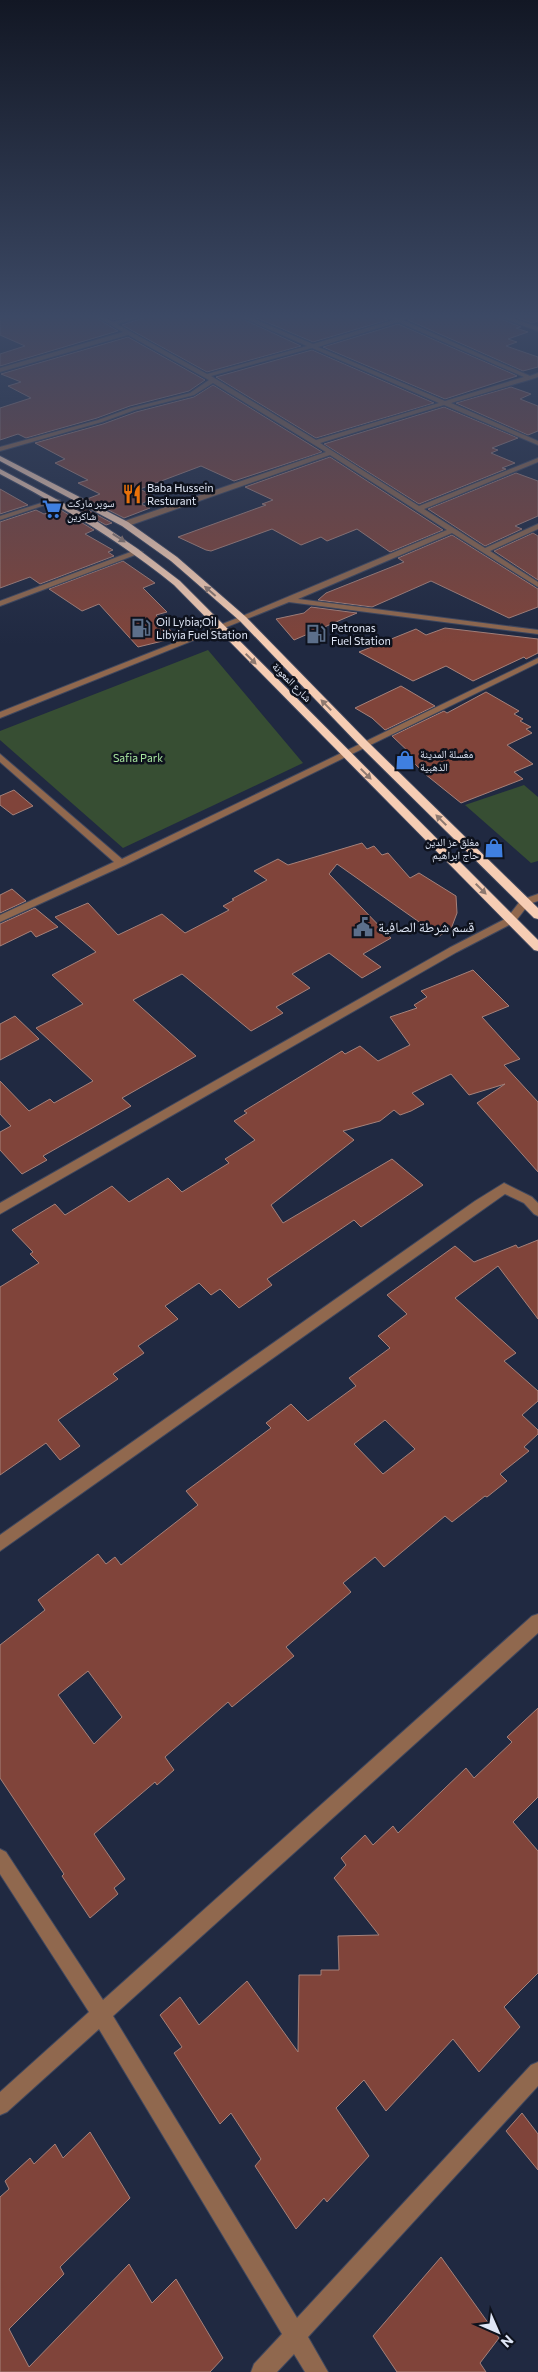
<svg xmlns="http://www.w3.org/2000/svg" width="538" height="2372" font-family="Commissioner,'Noto Naskh Arabic',sans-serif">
<rect width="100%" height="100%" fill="#202941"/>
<path fill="#374e33" d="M208 650 303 763 123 848 0 740V731Z
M524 785 538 797V861L531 863 465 805Z"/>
<path fill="#80443a" stroke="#a5817a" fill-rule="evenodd" d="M12 313H88L118 331 0 366V354L25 346 0 335V319Z
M101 313H138L113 320Z
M158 313H230L301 346 207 372 122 325Z
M245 313H378L388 320 313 342Z
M425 313H486L521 327 516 328 528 332 508 339 517 342 506 346 538 357V367L523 371 408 320Z
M503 313H538V321L532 323Z
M398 324 513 374 517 376 445 399 323 347Z
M128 337 205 380 189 391 130 406 97 418 26 438 18 434 0 440V408L31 398 8 386 21 382 1 374Z
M312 350 434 403 316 438 216 377Z
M213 385 322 452 234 481 201 466 140 489 155 497 141 504 150 508 124 518 87 499 100 494 78 483 88 480 55 463 65 459 35 443 103 424 136 412 194 397Z
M511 387 531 394 520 399 538 406V431L528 435 456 403Z
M444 407 518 438 492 448 498 450 491 453 515 463 502 468 506 469 419 504 324 444Z
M330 457 443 530 390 552 357 529 327 541 321 537 301 545 272 529 211 551 206 550 178 537 266 505 262 504 273 500 245 487Z
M516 473 538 481V516L515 526 522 529 485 546 428 509Z
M0 489 28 505 0 514Z
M75 503 112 523 106 525 70 505Z
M59 509 94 530 85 534 113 550 108 552 114 556 40 584 30 577 0 588V522L36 510 44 514Z
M533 533 538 536V580L494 551Z
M452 535 538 589V607L509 618 431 581 372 607 318 600 326 593 404 562 398 558Z
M123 561 155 583 143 588 167 612 156 615 174 634 168 636 171 639 138 647 99 604 82 611 49 589Z
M311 607 357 613 294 640 276 619 304 613Z
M445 628 538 639V653L526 659 524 657 473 681 446 666 413 681 359 652 416 629 426 635Z
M401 686 435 706 385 730 372 718 355 708Z
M486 692 519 711 514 714 523 719 520 721 531 727 526 729 532 733 507 745 533 764 514 772 523 779 461 803 420 770H421L408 757 412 755 392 736 444 711 447 713Z
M14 790 33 806 13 815 0 805V796Z
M362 843 367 849 374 846 382 855 388 853 410 878 419 873 456 896 457 913 451 929 439 936 337 864 329 874 391 938 363 954 381 967 362 978 329 953 292 974 310 988 276 1007 283 1013 251 1031 182 974 133 1000 196 1056 122 1098 131 1106 43 1156 47 1160 22 1174 0 1150V1132L11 1126 0 1114V1081L29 1111 50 1099 54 1103 93 1081 36 1028 83 1004 52 975 96 952 55 917 88 903 118 935 162 914 185 933 229 910 223 906 234 900 232 899 267 880 254 871 278 859 288 865Z
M12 889 26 901 0 913V895Z
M35 908 58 927 36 937 31 931 0 946V924Z
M473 970 509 1006 482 1017 520 1059 504 1065 538 1102V1172L477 1103 505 1084 469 1095 451 1074 412 1093 424 1104 411 1111 400 1115 394 1110 380 1121 343 1131 354 1140 271 1205 283 1223 392 1159 423 1185 361 1227 354 1220 267 1279 272 1285 239 1308 220 1289 211 1295 199 1283 165 1306 178 1319 138 1346 144 1353 113 1374 118 1379 58 1420 80 1446 60 1460 46 1443 0 1475V1287L39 1263 30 1254 33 1252 12 1230 55 1204 65 1215 112 1186 129 1202 168 1178 182 1192 229 1163 225 1159 255 1140 234 1121 247 1113 244 1111 342 1051 345 1054 360 1046 378 1061 410 1045 390 1017 417 1008 414 1005 427 997 421 991Z
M15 1016 39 1039 0 1060V1024Z
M538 1240V1319L498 1266 455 1298 516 1353 504 1361 538 1391V1401L522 1415 538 1430V1434L524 1447 529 1451 500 1474 507 1481 487 1497 485 1496 452 1522 445 1516 384 1567 375 1557 343 1583 351 1592 286 1647 294 1656 232 1707 228 1702 165 1757 174 1770 157 1785 155 1782 94 1834 125 1879 114 1888 118 1894 90 1918 62 1876 64 1874 0 1778V1645L45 1610 38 1600 98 1554 106 1564 115 1557 121 1565 198 1505 186 1491 271 1428 266 1423 291 1404 308 1421 356 1386 349 1378 390 1348 378 1336 407 1314 387 1295 455 1246 474 1262 516 1245 518 1248ZM385 1420 415 1449 383 1474 354 1444ZM88 1671 122 1717 94 1744 58 1695Z
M538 1708V1797L513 1822 538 1851V1973L504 2007 520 2027 479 2072 453 2039 386 2111 364 2080 336 2108 369 2156 327 2202 324 2198 296 2229 255 2166 261 2159 231 2113 220 2124 174 2053 182 2047 160 2015 180 1997 199 2025 247 1981 298 2052 299 1975H321V1970H339L338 1936 379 1935 334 1878 346 1865 341 1858 365 1835 373 1845 393 1826 398 1833 466 1768 474 1778 512 1742 507 1737Z
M522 2113 538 2134V2170L506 2131Z
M90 2132 130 2198 60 2267 64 2274 9 2329 29 2367 129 2264 152 2303 176 2279 223 2358 210 2372H0V2197L9 2189 5 2181 30 2158 34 2164 55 2144 63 2158Z
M441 2257 499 2338 480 2363 486 2372H397L373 2336Z"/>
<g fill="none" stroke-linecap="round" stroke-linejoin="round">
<defs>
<path id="minor" d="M0 313H10L0 317Z
M90 313H97L113 322 146 313H156L117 324 207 374 307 346 232 313H240L313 344 393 320 380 313H388L399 318 414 313H423L403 320 530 376 538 373V377L532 379 451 403 538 441V445L444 405 320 443 419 506 538 458V462L424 509 485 548 538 524V529L490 551 538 582V587L452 533 298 599 538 630V634L289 602 0 718V712L240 617 447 530 330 455 128 526H122V522L326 452 213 383 194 395 135 410 102 422 0 451V447L98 420 131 408 190 393 209 380 128 335 0 372V368L123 332ZM398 322 524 377 445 401 318 347ZM312 348 439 403 316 440 211 376Z
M488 313H497L538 327V331Z
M54 499 60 500 0 520V516Z
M136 550 143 552 0 606V601Z
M538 658V663L125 865 0 922V915L114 862 0 762V754L122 859Z
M538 894V901L529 904 515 922 457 952 0 1214V1203L449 948 507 918 521 900Z
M504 1183 532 1197 538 1203V1216L534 1214 524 1203 505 1194 0 1551V1535L475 1201Z
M538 1614V1633L113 2016 297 2318 531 2065 538 2062V2086L308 2337 328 2372H305L294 2354 277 2372H251L254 2364 282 2334 99 2029 7 2112 0 2115V2092L89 2012 0 1874V1849L6 1852 103 2000 532 1616Z"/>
<path id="highway" d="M0 456 128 522 177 557 246 617 368 742 538 908V919L534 918 360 746 240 621 171 561 122 526 0 461Z
M0 469 95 520 138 549 180 581 538 940V951L534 950 174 585C120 541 61 506 0 474Z"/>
</defs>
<use href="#minor" stroke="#3f475e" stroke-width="2"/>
<use href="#highway" stroke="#3f475e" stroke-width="2"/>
<use href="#minor" fill="#90684e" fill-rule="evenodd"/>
<use href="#highway" fill="#f6cdb4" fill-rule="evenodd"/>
</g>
<defs><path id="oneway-solid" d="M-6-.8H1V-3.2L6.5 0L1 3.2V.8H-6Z" transform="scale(1.25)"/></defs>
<g fill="#8e7970">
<use href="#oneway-solid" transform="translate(119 538) rotate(33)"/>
<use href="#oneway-solid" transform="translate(210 591) rotate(-139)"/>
<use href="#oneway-solid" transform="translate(251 659) rotate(45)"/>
<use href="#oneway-solid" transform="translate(326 705) rotate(-134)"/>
<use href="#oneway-solid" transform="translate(366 774) rotate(45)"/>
<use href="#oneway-solid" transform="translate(441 820) rotate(-135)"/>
<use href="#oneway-solid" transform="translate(481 889) rotate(45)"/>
</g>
<linearGradient id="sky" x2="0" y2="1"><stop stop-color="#121724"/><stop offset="0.49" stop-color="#3c4965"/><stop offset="1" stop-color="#3c4965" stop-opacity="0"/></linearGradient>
<rect width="538" height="645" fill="url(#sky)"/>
<defs>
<symbol id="restaurant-bare" viewBox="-9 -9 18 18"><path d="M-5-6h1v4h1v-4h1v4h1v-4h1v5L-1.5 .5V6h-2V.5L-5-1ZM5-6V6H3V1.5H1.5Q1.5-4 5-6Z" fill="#e8710a" stroke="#0e121d" stroke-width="2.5" paint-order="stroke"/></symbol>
<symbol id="supermarket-bare" viewBox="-9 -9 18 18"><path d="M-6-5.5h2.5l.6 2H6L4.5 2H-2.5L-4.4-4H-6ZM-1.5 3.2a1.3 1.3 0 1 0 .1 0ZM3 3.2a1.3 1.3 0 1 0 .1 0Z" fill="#3f7fe0" stroke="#0e121d" stroke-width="2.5" paint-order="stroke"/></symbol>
<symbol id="fuel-bare" viewBox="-9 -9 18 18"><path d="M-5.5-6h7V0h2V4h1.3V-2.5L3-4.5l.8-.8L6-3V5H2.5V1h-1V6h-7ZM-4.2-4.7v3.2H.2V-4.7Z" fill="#5c6f8a" stroke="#0e121d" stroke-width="2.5" paint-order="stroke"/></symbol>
<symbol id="shop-bare" viewBox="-9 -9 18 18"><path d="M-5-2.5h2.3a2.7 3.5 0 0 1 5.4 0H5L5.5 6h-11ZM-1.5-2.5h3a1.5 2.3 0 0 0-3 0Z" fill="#3f7fe0" stroke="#0e121d" stroke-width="2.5" paint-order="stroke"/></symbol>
<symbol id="civic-bare" viewBox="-9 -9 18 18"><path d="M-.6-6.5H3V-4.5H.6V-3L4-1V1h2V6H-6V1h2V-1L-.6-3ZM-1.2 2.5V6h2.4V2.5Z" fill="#5c6f8a" stroke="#0e121d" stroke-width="2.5" paint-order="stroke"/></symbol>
</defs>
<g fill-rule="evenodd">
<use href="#restaurant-bare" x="118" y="480" width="28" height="28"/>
<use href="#supermarket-bare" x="38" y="495" width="28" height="28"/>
<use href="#fuel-bare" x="127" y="614" width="28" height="28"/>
<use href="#fuel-bare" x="302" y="620" width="28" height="28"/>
<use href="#shop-bare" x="391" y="746" width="28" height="28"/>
<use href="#shop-bare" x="480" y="834" width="28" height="28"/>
<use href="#civic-bare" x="349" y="913" width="28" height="28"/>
</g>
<g text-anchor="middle" stroke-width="5" stroke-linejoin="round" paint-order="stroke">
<g font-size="11" fill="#dfe6f6" stroke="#0e121d" text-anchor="start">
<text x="147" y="492">Baba Hussein<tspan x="147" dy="13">Resturant</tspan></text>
<text x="67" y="507">سوبر ماركت<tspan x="67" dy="13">شاكرين</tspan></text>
<text x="156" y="626">Oil Lybia;Oil<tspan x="156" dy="13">Libyia Fuel Station</tspan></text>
<text x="331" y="632">Petronas<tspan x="331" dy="13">Fuel Station</tspan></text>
<text x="420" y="758">مغسلة المدينة<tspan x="420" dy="13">الذهبية</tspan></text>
<text x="479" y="846" text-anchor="end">مغلق عز الدين<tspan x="479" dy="13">حاج ابراهيم</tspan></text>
</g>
<g font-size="11" fill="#dfe6f6" stroke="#0e121d">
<text transform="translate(292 682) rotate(45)" y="4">شارع المعونة</text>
</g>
<g font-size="11" fill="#a8e69f" stroke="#0e121d">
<text x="138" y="762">Safia Park</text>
</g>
<g font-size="14" fill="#dfe6f6" stroke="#0e121d" text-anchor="start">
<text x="378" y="932">قسم شرطة الصافية</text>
</g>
</g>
<g transform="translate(498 2332) rotate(135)" stroke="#0e121d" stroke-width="4" paint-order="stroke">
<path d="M0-4L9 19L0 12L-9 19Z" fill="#dfe6f6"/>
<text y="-8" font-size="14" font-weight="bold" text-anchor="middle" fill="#dfe6f6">N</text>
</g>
</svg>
